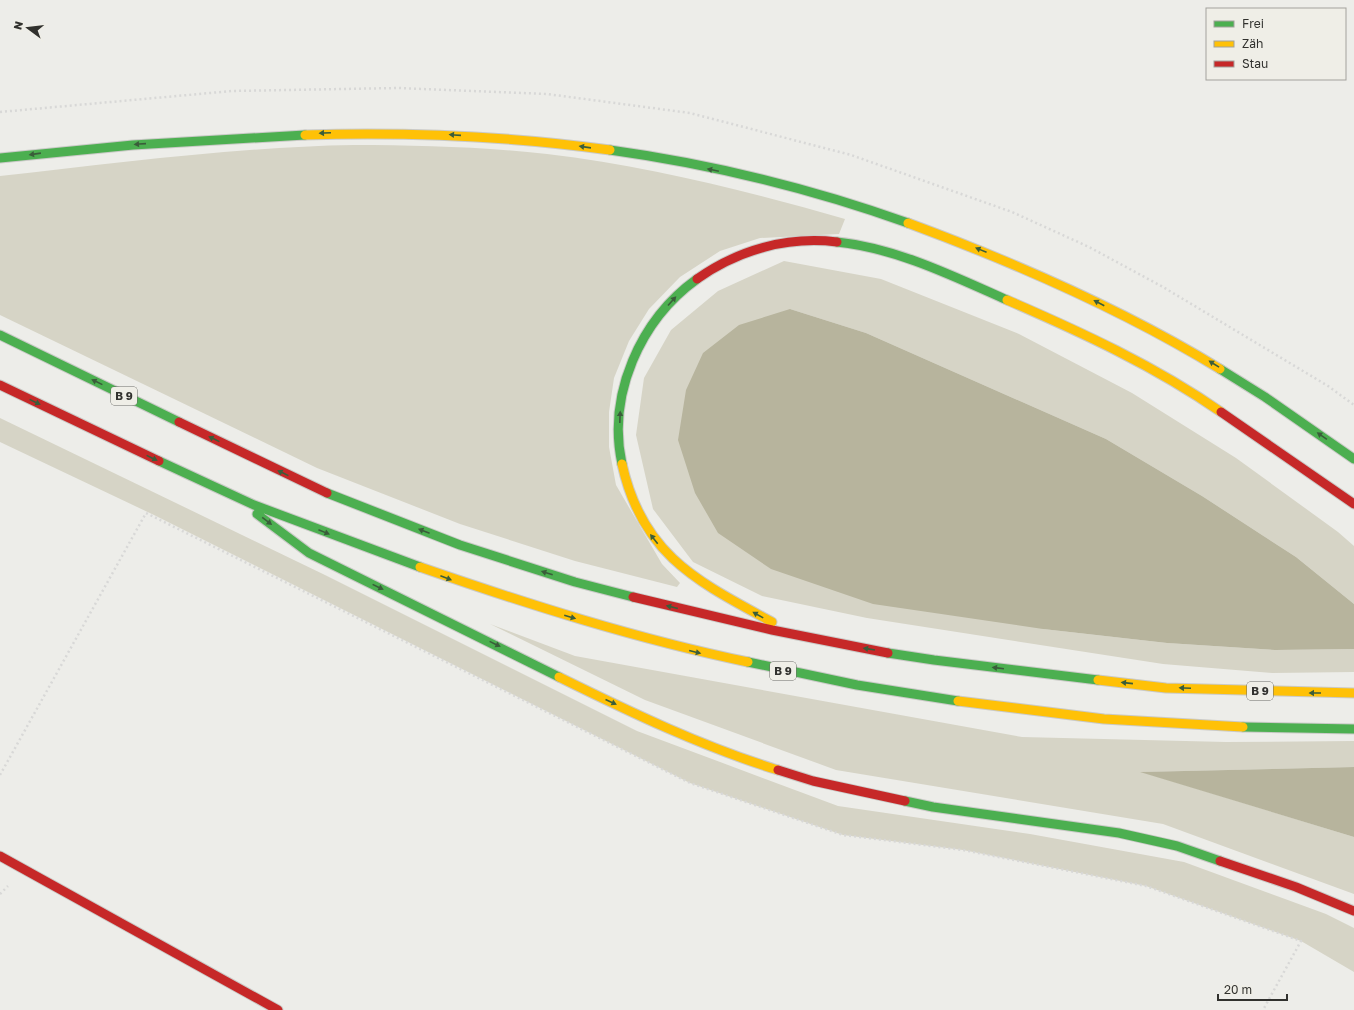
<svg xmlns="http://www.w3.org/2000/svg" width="1354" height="1010" font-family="'Golos Text',sans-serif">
<rect width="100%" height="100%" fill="#edede9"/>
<path fill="#d6d4c6" d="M354 145C418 145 483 147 547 154 649 166 747 191 845 219L839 234 760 238 720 251 680 277 649 309 629 341 614 378 609 412V447L616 485 662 564 680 583 677 587 575 561 460 524 317 468 0 315V176C118 163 235 147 354 145Z
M784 261 881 279 1019 334 1132 393 1236 458 1338 532 1354 546V604L1296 557 1202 496 1106 439 866 333 790 309 1043 629 1167 643 1275 650 1354 649V672L1272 673 1163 664 867 618 762 596 693 562 653 509 636 435 644 378 671 330 718 291Z
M0 418 325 575 637 731 838 806 1030 834 1184 862 1326 914 1354 928V972L1301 941 1146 886 963 850 843 835 690 783 154 515 0 442Z
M490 624 575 656 1022 737 1226 742 1354 741V767L1142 772 1354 837V894L1163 824 836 770 645 700Z"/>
<path fill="#b7b49d" d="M790 309 866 333 1106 439 1202 496 1296 557 1354 604V649L1275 650 1167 643 1043 629 873 604 771 569 718 533 695 493 678 440 686 390 703 353 739 325Z
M1354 767V837L1140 772Z"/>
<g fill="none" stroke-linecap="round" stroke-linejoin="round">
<defs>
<path id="fast" d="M610 150C711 164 813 189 908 223
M0 158 133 145 305 135
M837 242C896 248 953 276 1007 300
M0 335 179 422
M1220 369 1265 397 1354 459
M159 461 254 505 420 567
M622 464C607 395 640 320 697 279
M327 493 460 545 575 582 633 597
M257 514 309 553 559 677
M888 653 934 660 1098 680
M748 662 857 685 958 701
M1243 727 1354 729
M905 801 933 807 1119 833 1177 846 1220 861"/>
<path id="slow" d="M305 135C408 132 509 136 610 150
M908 223C1016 263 1122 309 1220 369
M1007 300C1081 332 1155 366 1221 412
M622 464C642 555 697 581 772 622
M420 567C527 604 637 639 748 662
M559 677C630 712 703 747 778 770
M1098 680 1166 688 1354 693
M958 701 1104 719 1243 727"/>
<path id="jam" d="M697 279C738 250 787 236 837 242
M0 385 159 461
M1221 412 1354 504
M179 422 327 493
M633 597 772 630 888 653
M778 770 813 781 905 801
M0 856 278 1010
M1220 861 1296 887 1354 911"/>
</defs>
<use href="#fast" stroke="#cacac7" stroke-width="11"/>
<use href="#slow" stroke="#cacac7" stroke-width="11"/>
<use href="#jam" stroke="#cacac7" stroke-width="11"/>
<path stroke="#d8d8d7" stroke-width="2.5" stroke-dasharray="2 3" stroke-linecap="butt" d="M0 112 232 91 398 88 547 94 690 113 851 155 1012 212 1089 247 1163 287 1328 386 1354 405
M0 775 146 513 690 783 843 835 963 850 1146 886 1301 941 1263 1010
M0 894 8 886"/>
<use href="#fast" stroke="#4caf50" stroke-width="9"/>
<use href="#slow" stroke="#ffc107" stroke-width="9"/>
<use href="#jam" stroke="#c62828" stroke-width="9"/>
</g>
<defs><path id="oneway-solid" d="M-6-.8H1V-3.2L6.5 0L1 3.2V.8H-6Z"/></defs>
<g fill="#3a5d3a">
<use href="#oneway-solid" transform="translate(325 133) rotate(178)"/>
<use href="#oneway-solid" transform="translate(455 135) rotate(-176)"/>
<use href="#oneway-solid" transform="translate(140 144) rotate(176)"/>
<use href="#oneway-solid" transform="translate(585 147) rotate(-172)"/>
<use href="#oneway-solid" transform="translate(35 154) rotate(172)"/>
<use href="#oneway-solid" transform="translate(713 170) rotate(-168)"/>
<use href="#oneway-solid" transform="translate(981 250) rotate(-158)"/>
<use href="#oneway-solid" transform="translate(672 301) rotate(-48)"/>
<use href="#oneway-solid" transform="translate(1099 303) rotate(-152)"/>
<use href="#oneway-solid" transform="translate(1214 364) rotate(-148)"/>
<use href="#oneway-solid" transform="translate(97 382) rotate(-154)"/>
<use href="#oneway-solid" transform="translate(35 402) rotate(26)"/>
<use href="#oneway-solid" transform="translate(620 417) rotate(-88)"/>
<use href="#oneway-solid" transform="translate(1322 436) rotate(-145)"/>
<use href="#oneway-solid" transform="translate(214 439) rotate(-154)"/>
<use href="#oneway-solid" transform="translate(152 458) rotate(26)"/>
<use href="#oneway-solid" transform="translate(283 473) rotate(-154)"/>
<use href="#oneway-solid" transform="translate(267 521) rotate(37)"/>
<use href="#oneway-solid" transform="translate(424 531) rotate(-159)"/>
<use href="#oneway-solid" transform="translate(324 532) rotate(22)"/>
<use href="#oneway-solid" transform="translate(654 539) rotate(-128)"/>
<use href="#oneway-solid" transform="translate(547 573) rotate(-162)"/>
<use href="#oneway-solid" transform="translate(446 578) rotate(21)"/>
<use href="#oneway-solid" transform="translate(378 587) rotate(26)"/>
<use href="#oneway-solid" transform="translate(672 607) rotate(-166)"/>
<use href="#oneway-solid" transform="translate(758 615) rotate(-151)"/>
<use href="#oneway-solid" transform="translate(570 617) rotate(16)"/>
<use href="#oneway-solid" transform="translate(495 644) rotate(26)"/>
<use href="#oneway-solid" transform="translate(869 649) rotate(-171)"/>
<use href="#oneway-solid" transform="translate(695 652) rotate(14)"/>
<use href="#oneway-solid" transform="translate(998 668) rotate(-173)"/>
<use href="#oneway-solid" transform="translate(1127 683) rotate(-174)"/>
<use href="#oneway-solid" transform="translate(1185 688) rotate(-178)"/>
<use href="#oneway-solid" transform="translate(1315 693) rotate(-180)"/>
<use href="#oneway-solid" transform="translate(611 702) rotate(24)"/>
</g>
<g text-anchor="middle" stroke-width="3" stroke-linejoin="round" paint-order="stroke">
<g fill="#efeee7" stroke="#6a6a66" stroke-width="1">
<rect x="111" y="387" width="26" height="18" rx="3"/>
<rect x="770" y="662" width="26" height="18" rx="3"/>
<rect x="1247" y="682" width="26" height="18" rx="3"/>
</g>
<g font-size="11" font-weight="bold" fill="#31312e">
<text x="124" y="400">B 9</text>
<text x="783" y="675">B 9</text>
<text x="1260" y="695">B 9</text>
</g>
</g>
<rect x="1206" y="8" width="140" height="72" fill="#efeee7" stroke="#a3a29d"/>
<rect x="1214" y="21" width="20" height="6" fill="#4caf50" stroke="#a3a29d"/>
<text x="1242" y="28" font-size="12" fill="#31312e">Frei</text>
<rect x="1214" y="41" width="20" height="6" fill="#ffc107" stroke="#a3a29d"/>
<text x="1242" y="48" font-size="12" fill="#31312e">Zäh</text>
<rect x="1214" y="61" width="20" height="6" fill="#c62828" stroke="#a3a29d"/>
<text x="1242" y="68" font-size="12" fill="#31312e">Stau</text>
<g transform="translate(28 28) rotate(285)" stroke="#efeee7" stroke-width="3" paint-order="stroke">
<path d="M0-3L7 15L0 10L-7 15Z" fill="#31312e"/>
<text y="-6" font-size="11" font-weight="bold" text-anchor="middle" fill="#31312e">N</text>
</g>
<path d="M1218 994v6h69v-6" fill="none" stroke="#31312e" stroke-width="2"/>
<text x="1224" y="994" font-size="12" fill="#31312e" stroke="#efeee7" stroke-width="3" paint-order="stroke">20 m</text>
</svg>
